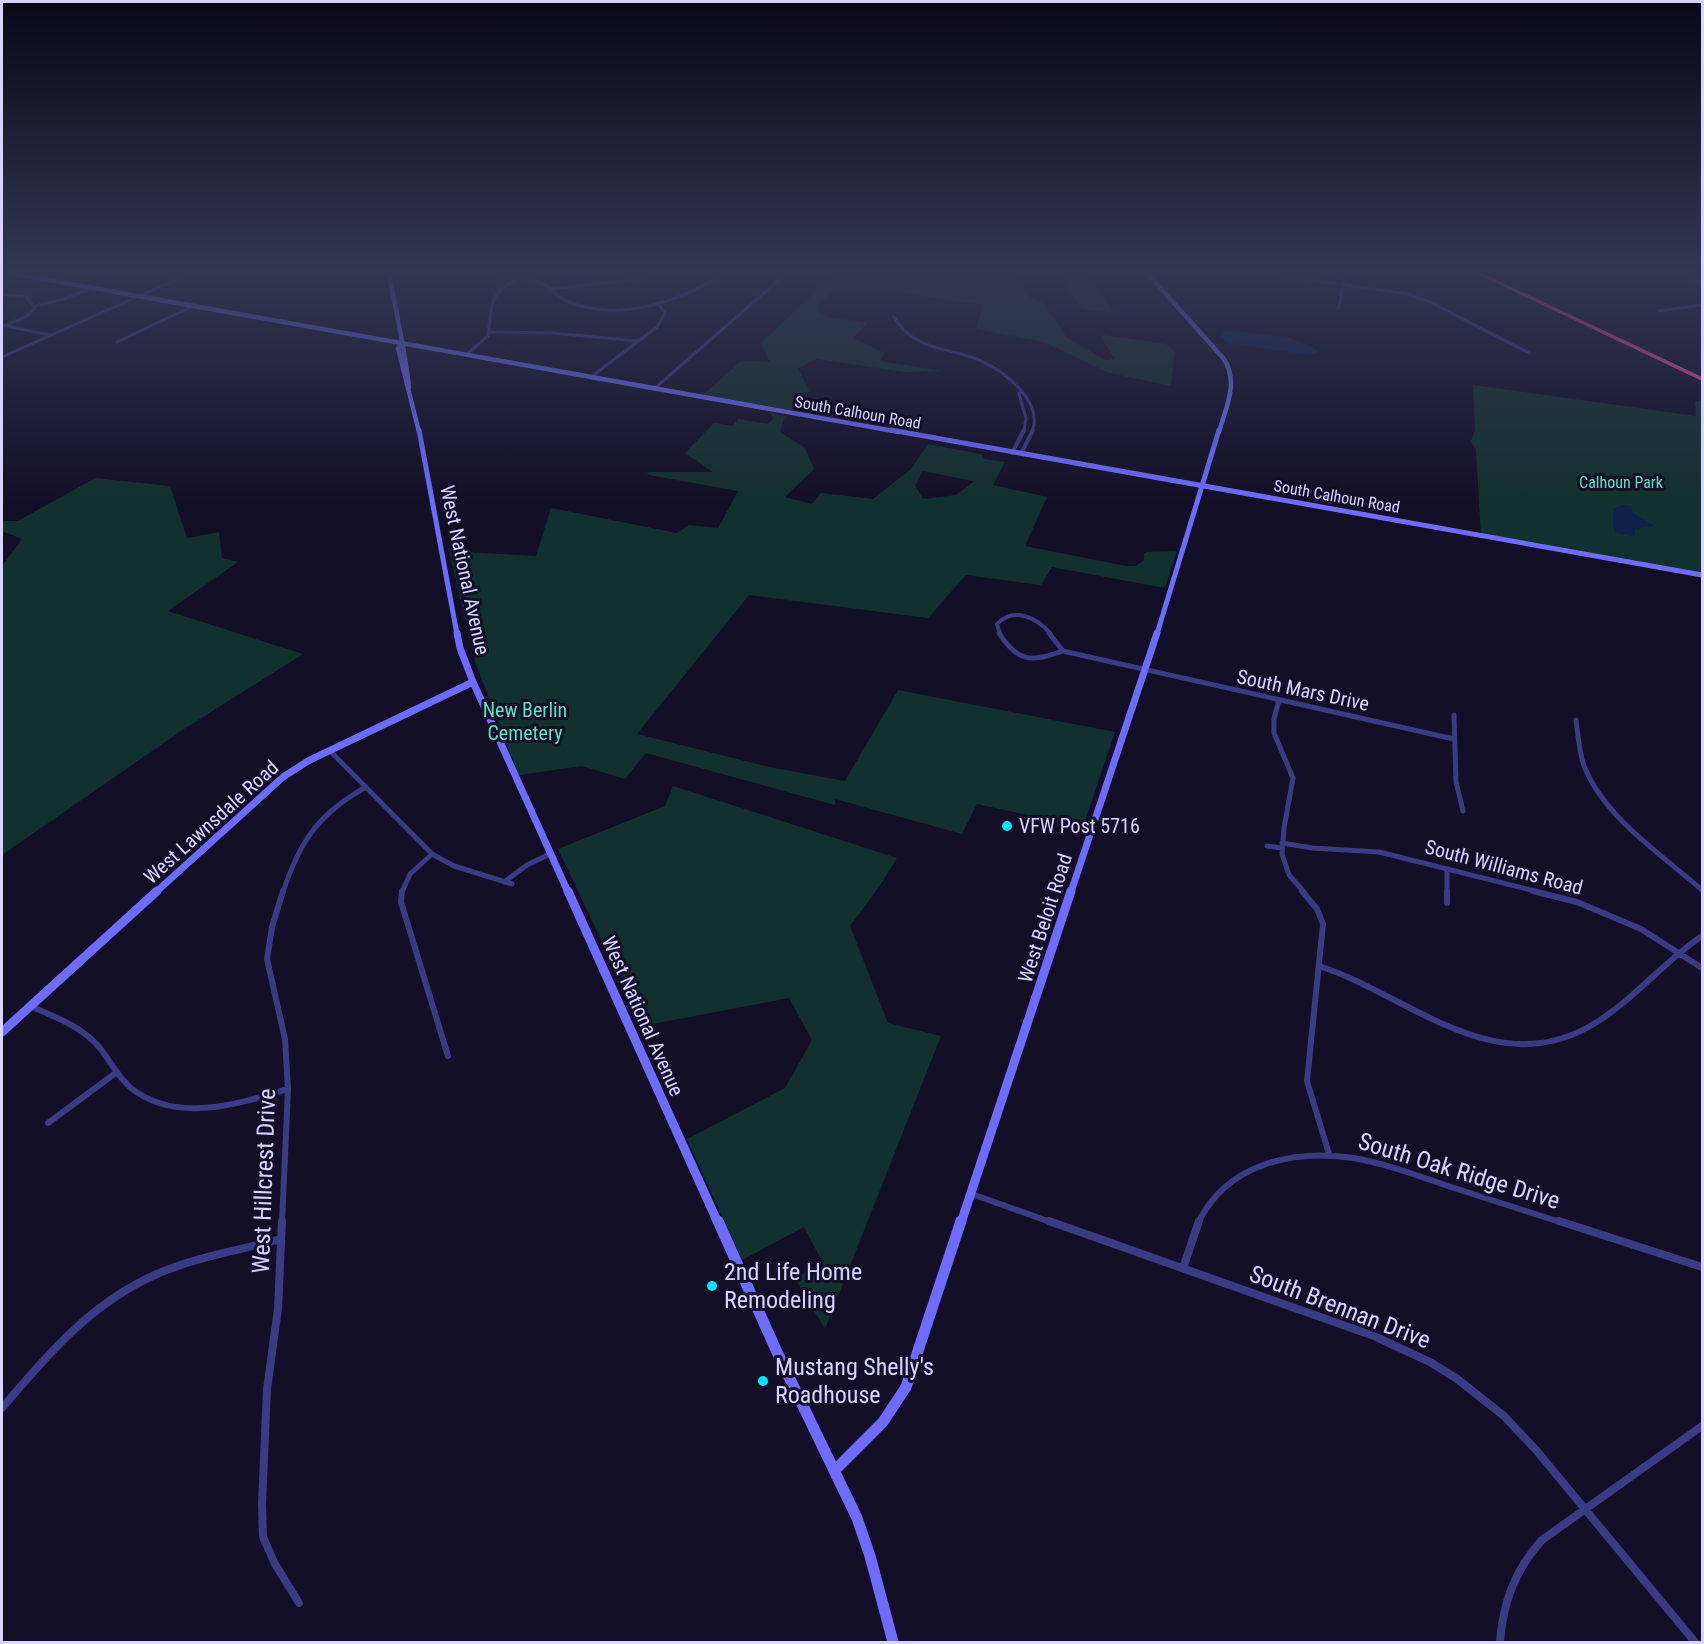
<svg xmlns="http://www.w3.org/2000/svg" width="1704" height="1644" font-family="'Roboto Condensed',sans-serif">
<rect width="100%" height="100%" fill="#130f26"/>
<path fill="#12302f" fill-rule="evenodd" d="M836 273H1007L1030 298 1043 302 1067 338 1106 360 1115 359 1100 336 1104 335 1166 344 1175 351 1171 386 1109 373 1044 342 976 329 983 305 871 288 832 293 818 305 820 312 828 317 867 323 853 338 885 353 880 361 943 371 903 372 817 359 798 368 809 391 790 411 703 395 742 360 770 362 761 343Z
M1058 273H1087L1114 313 1082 309Z
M1473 385 1696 416 1695 402 1702 400V575L1481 536 1476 450 1471 441 1475 430Z
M770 413 785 416 780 432 805 448 814 469 785 497 812 504 821 493 873 499 911 469 928 444 981 454 984 459 1005 462 993 485 1047 497 1025 546 1126 566H1136L1144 560V554L1147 552 1177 551 1165 588 1052 567 1041 585 966 575 928 618 749 595 637 734 769 767 845 781 898 690 1115 732 1083 827 977 804 962 834 835 799V805L646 753 625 779 582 766 519 775 476 665 449 551 536 556 551 508 677 533 689 525 718 528 738 491 649 475 647 472H713L685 453 714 423 733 426 738 419 768 424 774 418ZM923 471 973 481V482L956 495 923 499 915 485Z
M95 478 170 486 187 538 219 532 222 558 238 562 168 611 303 654 184 729 2 855V566L22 539 2 531V521H18Z
M673 786 897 858 879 887 850 926 888 1023 941 1036 825 1329 794 1277 823 1263 804 1227 742 1260 687 1139 785 1088 812 1040 789 998 642 1026 558 849 665 806Z"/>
<path fill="#0c2248" d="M1225 331 1286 337 1310 345 1319 352 1309 355 1229 343 1220 336Z
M1623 505 1631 506 1633 513 1654 526 1635 529V535L1631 536 1616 533 1613 527V509Z"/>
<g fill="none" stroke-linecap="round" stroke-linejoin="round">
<path stroke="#3d3a85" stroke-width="3" d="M1260 273 1408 294 1430 302 1529 353
M1679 273 1702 284
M499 277C515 276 534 277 548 287 554 292 559 298 566 301 618 323 680 302 724 273
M550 289 632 280 658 273
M2 294 26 297 35 308 27 316 4 326
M35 306 64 299 92 288
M1339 308 1345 273
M1659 311 1702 305
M894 317C901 328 908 336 921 342 939 350 960 352 979 360 1004 371 1044 401 1032 432
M6 326 50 335
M490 332 552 333 638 341
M117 342 193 306
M466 355 488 336C493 293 489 297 526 273
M2 357 191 273
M591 377 657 327 665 313 658 303
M654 389 787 273
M1021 391 1019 394 1026 418 1024 432"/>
<path stroke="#3d3a85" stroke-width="4" d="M1012 453 1024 430
M1021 454 1033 430
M1000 634 997 624C1014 606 1037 618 1051 634"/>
<path stroke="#3d3a85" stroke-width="5" d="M999 633C1018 663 1031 662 1063 651
M1049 633 1063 651
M1063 651 1454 739
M1279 700 1274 719V733L1293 778 1284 828 1282 854 1289 875 1304 892
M1454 715 1456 782 1463 811
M1576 720C1578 735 1579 751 1584 766 1605 818 1661 854 1702 890
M330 751 432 854 454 866 512 884
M1282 843 1312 848 1379 852 1539 892
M1267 846 1282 848
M1447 869V892
M504 882 527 865 550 854
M283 892C300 841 318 814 366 787
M402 892 410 874 432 854"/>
<path stroke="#3d3a85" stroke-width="6" d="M402 891 401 902 448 1056
M1302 891 1317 909 1323 924 1307 1081 1329 1154
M1447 891V903
M1533 891 1577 902 1641 929 1702 968
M1319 966C1407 994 1494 1083 1592 1025 1633 1001 1663 962 1702 936
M30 1006C55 1017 81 1026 100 1048 110 1061 118 1077 131 1088 176 1124 238 1104 288 1089
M48 1123 117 1072
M972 1194 1053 1223
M282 1223 288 1089 285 1039 267 959 272 927 283 891
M1198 1223C1227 1163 1294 1149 1354 1158 1387 1164 1419 1176 1451 1187 1488 1199 1526 1211 1563 1223"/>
<path stroke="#3d3a85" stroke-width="8" d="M282 1221 278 1309 267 1389 262 1505 263 1537 275 1564 299 1603
M1049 1221 1374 1336 1430 1362 1456 1378 1504 1416 1536 1450 1695 1642
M1559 1221 1702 1267
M1183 1268 1199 1221
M2 1408C47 1355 92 1302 157 1274 196 1257 240 1250 281 1239
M1500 1642C1503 1602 1515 1570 1542 1540L1702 1426"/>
<path stroke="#6f6bff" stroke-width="4.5" d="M9 273 899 432
M389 273C396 312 405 349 409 388
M1147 273 1224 359C1239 383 1226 407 1219 432
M402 343 398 348 419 432"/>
<path stroke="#6f6bff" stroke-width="5" d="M419 430 457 634
M891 430 1702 575
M1157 634 1219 430"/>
<path stroke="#6f6bff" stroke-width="7" d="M457 633 460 648 473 682 568 892
M156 892 283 777 308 761 473 682
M1071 892 1157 633"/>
<path stroke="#6f6bff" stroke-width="9" d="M568 891 718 1223
M2 1032 157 891
M961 1223 1071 891"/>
<path stroke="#6f6bff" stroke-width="11" d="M718 1221 777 1352 857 1518 870 1556 893 1642
M834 1471 883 1422 906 1387 961 1221"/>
<path fill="#ff4fa3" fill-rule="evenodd" d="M1475 273H1482L1702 377V381Z"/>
</g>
<linearGradient id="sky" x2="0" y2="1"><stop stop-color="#0a0815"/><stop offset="0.54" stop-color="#333752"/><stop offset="1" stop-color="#333752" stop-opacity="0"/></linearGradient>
<rect width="1704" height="503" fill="url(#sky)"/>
<g fill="#00e5ff" stroke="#130f26" stroke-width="2">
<circle cx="1007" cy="826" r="6"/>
<circle cx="712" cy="1286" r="6"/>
<circle cx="763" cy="1381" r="6"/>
</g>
<g text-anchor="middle" stroke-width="6" stroke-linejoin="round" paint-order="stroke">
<g font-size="16" fill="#d9d4ff" stroke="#130f26">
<text transform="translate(858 412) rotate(10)" y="6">South Calhoun Road</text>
<text transform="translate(1337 496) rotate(10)" y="6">South Calhoun Road</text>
</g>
<g font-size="16" fill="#5fe0c0" stroke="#130f26">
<text x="1621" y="488">Calhoun Park</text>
</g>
<g font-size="20" fill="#d9d4ff" stroke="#130f26">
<text transform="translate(465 570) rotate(78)" y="7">West National Avenue</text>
<text transform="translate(1303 690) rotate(12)" y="7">South Mars Drive</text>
<text transform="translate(211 822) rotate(-42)" y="7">West Lawnsdale Road</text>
<text transform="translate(1504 867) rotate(15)" y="7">South Williams Road</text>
<text transform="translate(1045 918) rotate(-72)" y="7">West Beloit Road</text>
<text transform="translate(643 1016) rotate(66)" y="7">West National Avenue</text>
</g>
<g font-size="20" fill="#5fe0c0" stroke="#130f26">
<text x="525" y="717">New Berlin<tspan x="525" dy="23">Cemetery</tspan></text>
</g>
<g font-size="20" fill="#d9d4ff" stroke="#130f26" text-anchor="start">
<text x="1019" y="833">VFW Post 5716</text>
</g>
<g font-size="24" fill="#d9d4ff" stroke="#130f26">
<text transform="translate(1459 1171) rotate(17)" y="8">South Oak Ridge Drive</text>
<text transform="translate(264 1181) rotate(-88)" y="8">West Hillcrest Drive</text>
<text transform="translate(1340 1307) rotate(21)" y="8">South Brennan Drive</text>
</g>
<g font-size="24" fill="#d9d4ff" stroke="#130f26" text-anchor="start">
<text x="724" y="1280">2nd Life Home<tspan x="724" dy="28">Remodeling</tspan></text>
<text x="775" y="1375">Mustang Shelly's<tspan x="775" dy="28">Roadhouse</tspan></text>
</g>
</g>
<rect width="1704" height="1644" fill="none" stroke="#d9d4ff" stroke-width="6"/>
</svg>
